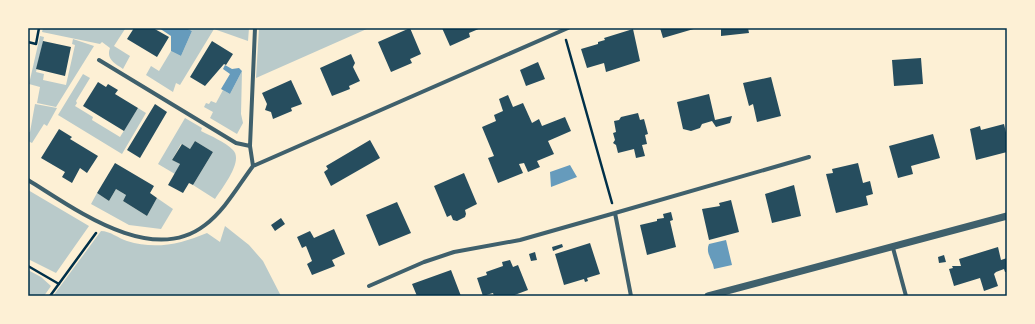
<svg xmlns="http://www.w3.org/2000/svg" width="1035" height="324" font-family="'Varela Round',sans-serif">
<rect width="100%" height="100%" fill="#fdf0d5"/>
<path fill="#b9caca" d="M43 28H128L125 29 114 46 130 56 123 69C114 63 106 59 110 48L102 42 100 44 42 32Z
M186 28H249L248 41 214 29 180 85 176 83 173 92 146 75 151 66 159 71 171 51 181 56 192 31Z
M259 28H369L256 78Z
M40 36 44 37 36 72 44 74 43 80 66 85 75 45 72 44 73 39 94 46 56 107 37 103 40 87 29 84Z
M242 71 241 114 243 123 237 134 210 118 213 112 204 107 206 103 209 104 211 101 216 103 223 90 230 94Z
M83 74 90 78 76 101 77 103 75 106 93 117 92 120 120 137 138 108 146 113 122 154 58 115Z
M35 104 57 108 47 126 44 124 32 143 28 141V132H30Z
M185 118 202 128 201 131C211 136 225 142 233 150 244 161 222 188 215 199L193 185 213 152 195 141 190 149 181 144 172 160 180 164 175 174 158 164Z
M116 189 126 195 123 201 147 216 157 198 173 209 161 229 129 225 91 204 97 193 109 201Z
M28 190 89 226 56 273 28 259Z
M225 226 249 245 263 261 281 296H53L101 231C110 231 118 238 127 241 155 250 181 244 207 233L220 242Z
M28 270 41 277 51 286 44 296H28Z"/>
<path fill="#669bbc" d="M159 28H186L192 31 181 56 171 51V36Z
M225 65 232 69 239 68 242 71 230 94 221 89 230 74 223 69Z
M570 165 577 177 551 187 550 172Z
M726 240 732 265 714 269C713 260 705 253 709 244Z"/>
<path fill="#264d5e" d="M134 28H153L169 37 157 57 127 39Z
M410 28 421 54 410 59 412 63 391 72 378 42Z
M442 28H481L469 33 470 37 450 46Z
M660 28H697L663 38Z
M721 28H748L749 33 721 36Z
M633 29 640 61 606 72 604 63 587 68 581 49 598 44V42L605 40 604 38Z
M43 41 71 47 65 76 36 69Z
M212 41 233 54 226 65 224 64 205 86 190 77Z
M351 54 355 63 353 67 360 81 349 86 350 89 332 96 320 68Z
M921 58 923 84 894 86 892 60Z
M538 62 545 79 526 86 520 70Z
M771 77 781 116 757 122 753 104 749 106 743 83Z
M291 80 302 104 291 108 292 111 273 119 271 112 265 110 267 104 262 93Z
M98 82 106 87 108 84 118 90 115 94 138 108 124 131 83 106Z
M709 94 715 120 732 116 730 123 716 127 712 121 702 124 700 128 691 131 683 129 677 102Z
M508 95 513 107 523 103 532 123 539 119 542 126 565 117 571 131 548 141 554 154 537 161 540 167 528 172 524 163 519 164 523 173 498 183 488 158 494 156 482 127 496 121 494 115 503 111 499 99Z
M155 104 167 112 140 158 127 150Z
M638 113 640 120 644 119 648 134 645 135 647 144 642 145 645 156 636 158 634 149 618 153 616 145 613 143 615 140 613 133 616 132 614 121 619 120 621 117Z
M1004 124 1007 137V152L976 160 970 129 980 126 981 130Z
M59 129 72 137 70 139 98 156 87 173 80 168 72 183 62 177 65 172 41 158Z
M933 134 940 158 911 166 913 174 898 178 889 146Z
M370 140 380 158 331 186 324 172 328 169 326 166Z
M195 141 213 152 193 185 189 183 183 193 168 185 180 164 172 160 182 144 190 149Z
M115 163 154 186 150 193 157 198 147 216 123 201 126 195 116 189 109 201 97 193Z
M858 163 863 183 870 181 873 194 866 196 868 205 836 213 826 174 833 173 832 169Z
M464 173 477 204 465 210 466 214 465 217 457 221 453 220 451 215 447 217 434 186Z
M794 185 801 216 772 223 765 194Z
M731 200 739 232 709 240 702 209 720 206 719 203Z
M397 202 411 233 379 246 366 215Z
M671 212 673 220 670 221 676 247 647 255 640 225 657 221V219L664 218 663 214Z
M281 218 285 224 275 231 271 225Z
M334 229 345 254 332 260 335 266 312 275 307 264 312 261 306 246 302 248 297 237 310 231 314 238Z
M590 243 600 274 587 278 588 281 585 282 584 279 564 285 555 254Z
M562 244 563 247 553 251 552 247Z
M998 247 1001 260 1007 258V272H1005L1004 269 996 272 994 274 998 286 984 291 980 278 954 286 949 269 953 268 952 266H961L959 259Z
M535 252 537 260 531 261 529 254Z
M944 255 946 262 939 263 938 257Z
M510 260 513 267 518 265 528 290 512 296H494L493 293 483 296 477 278 487 275 486 272 503 266 502 262Z
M451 270 461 296H417L412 284Z"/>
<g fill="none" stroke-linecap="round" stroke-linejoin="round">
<path stroke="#003049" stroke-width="2.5" d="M566 40 612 203
M28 42 36 44 39 28
M28 266 59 284
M50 296 96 233"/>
<path stroke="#3f606c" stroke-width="4" d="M99 60 236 143 250 146
M253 166 568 28
M28 180C74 208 151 267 205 225 225 210 238 186 253 166L250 146 255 28
M893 248 906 296
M369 286 424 262 454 252 520 240 615 213
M631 296 615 213 809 157"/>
<path stroke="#3f606c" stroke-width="7" d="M708 296 1007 216"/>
</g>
<rect width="1035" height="324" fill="none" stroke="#fdf0d5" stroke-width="58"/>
<rect x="29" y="29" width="977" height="266" fill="none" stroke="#003049" stroke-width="1.5"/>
</svg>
